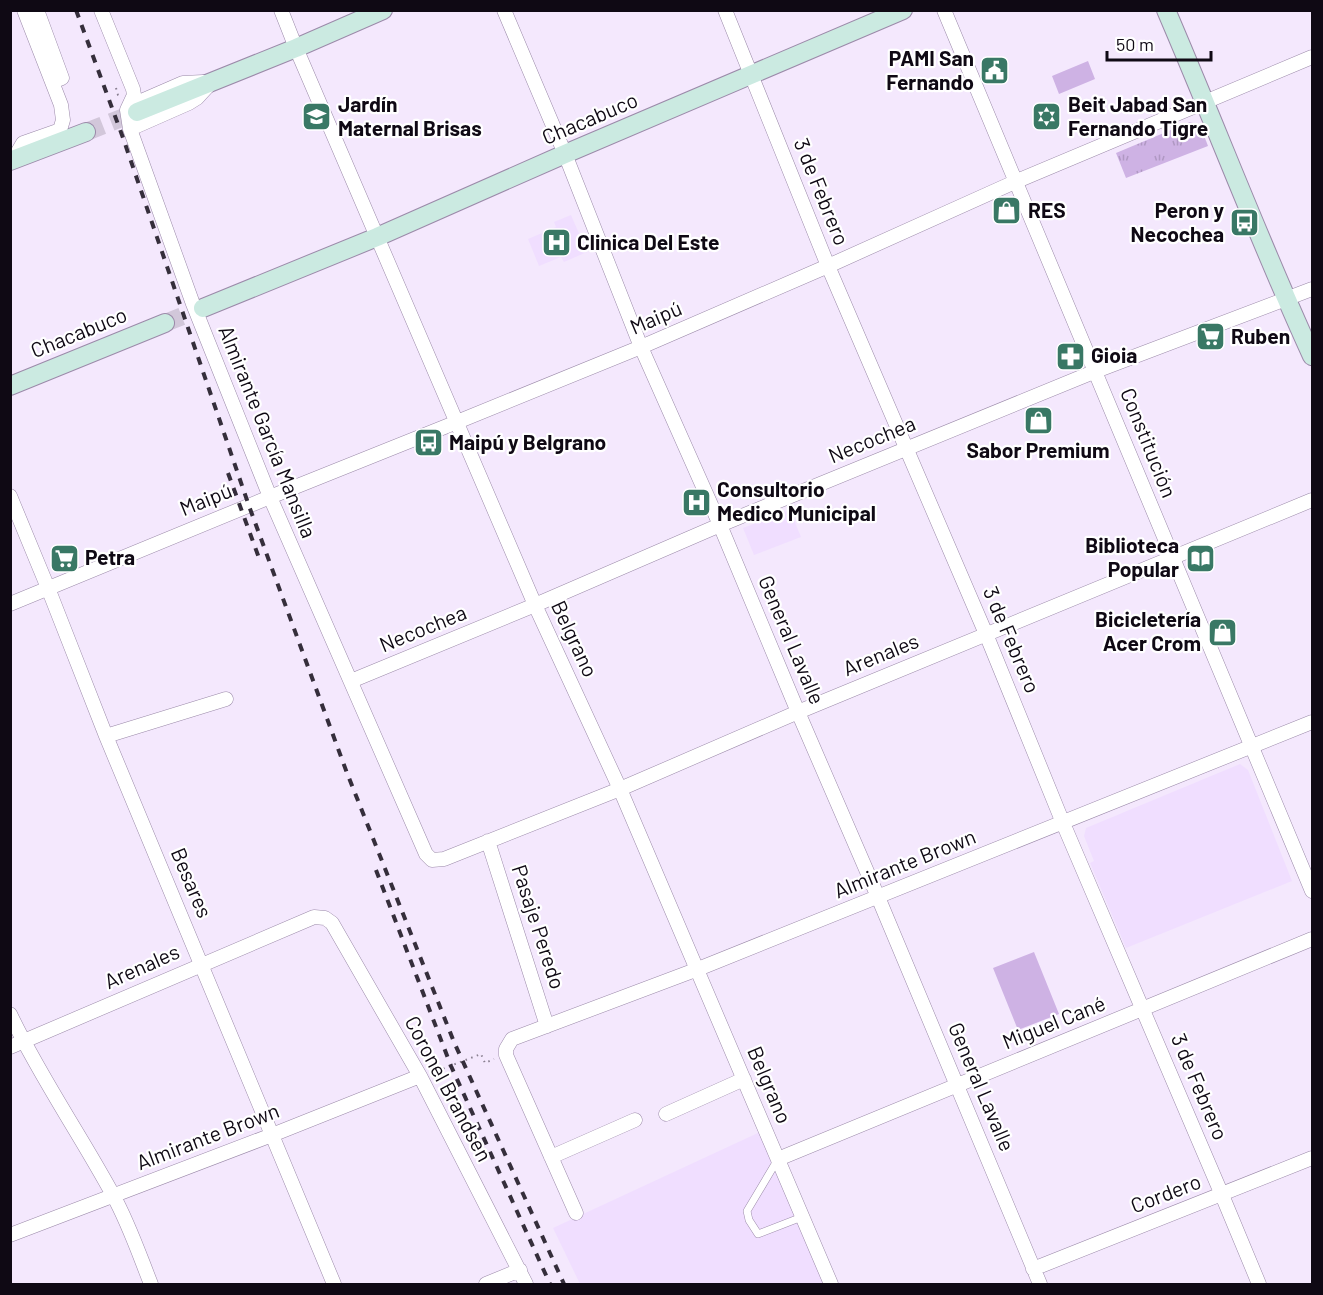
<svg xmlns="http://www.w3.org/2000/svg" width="1323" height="1295" font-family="Barlow,sans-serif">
<defs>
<pattern id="park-tufts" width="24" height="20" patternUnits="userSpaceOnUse" patternTransform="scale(1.5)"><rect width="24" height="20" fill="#ceb2e4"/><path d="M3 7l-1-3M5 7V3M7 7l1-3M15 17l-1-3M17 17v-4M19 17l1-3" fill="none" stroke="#b098c3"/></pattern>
</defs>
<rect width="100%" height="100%" fill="#f4e8fd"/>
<path fill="#f0deff" d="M571 215 587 252 564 262 561 257 539 266 528 239 556 227 554 222Z
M790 510 801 537 754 555 743 528Z
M1240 764 1248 770 1292 881 1126 948 1090 863 1094 861 1084 836 1086 828Z
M760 1132 826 1284H580L553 1228Z"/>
<path fill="url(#park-tufts)" d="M1190 122 1200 125 1208 146 1126 178 1116 153Z"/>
<path fill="#ceb2e4" d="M1088 61 1095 79 1059 94 1052 76Z
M1034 952 1059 1014 1018 1030 993 968Z"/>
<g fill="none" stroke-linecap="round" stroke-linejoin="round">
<path stroke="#d2c7da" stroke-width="18" stroke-dasharray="18 9" stroke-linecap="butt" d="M86 132 137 112
M165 323 203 308"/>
<defs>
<path id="lane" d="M778 1159 747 1211 749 1220 758 1234 802 1217"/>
<path id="street" d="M37 10 62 78 52 82
M101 10 133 89 134 95 127 110 130 129 193 304 270 497 426 854 432 860 444 859 620 789 798 712 1312 500
M281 10 296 48 535 605 620 789 831 1284
M504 10 565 154 641 347 720 525 798 712 878 897 1040 1284
M725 10 828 266 986 634 1063 823 1222 1195 1259 1284
M944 10C1069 303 1189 598 1312 891
M137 103 183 83 203 82
M130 129 189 103 197 98 209 85
M13 160 23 143 60 130 63 120 61 105 24 10
M10 496 48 588 106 736 334 1284
M10 604 270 497 457 422 641 347 828 266 1017 181 1312 57
M351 681 535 605 720 525 1096 371 1312 289
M106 736 226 699
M488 841 547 1026
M10 1014C40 1077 80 1134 113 1195 129 1224 139 1254 151 1284
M10 1047 314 917 325 918 332 923 420 1076 526 1284
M666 1114 744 1079
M551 1157 635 1120
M778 1159 1312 939
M576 1213 506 1055V1049L512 1039 698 969 1312 722
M10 1235 272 1135 420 1076
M1033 1269 1312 1158
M486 1284 520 1270"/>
<path id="secondary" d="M1166 10C1216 126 1260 243 1312 356
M137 112 296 48 383 10
M10 161 86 132
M203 308 377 237 565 154 903 10
M10 386 165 323"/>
</defs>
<use href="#lane" stroke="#9b8aa9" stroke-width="8"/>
<use href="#street" stroke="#9b8aa9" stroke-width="15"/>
<use href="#secondary" stroke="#9b8aa9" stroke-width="20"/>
<path stroke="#897f90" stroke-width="2" stroke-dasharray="1.5 4.5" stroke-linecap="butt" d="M116 88 118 95H120
M432 1073 481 1054 485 1063 494 1059"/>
<use href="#lane" stroke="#fff" stroke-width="7"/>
<use href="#street" stroke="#fff" stroke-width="14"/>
<use href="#secondary" stroke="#cbeae1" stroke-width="18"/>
<path stroke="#352e3b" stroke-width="4" stroke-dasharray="8 8" stroke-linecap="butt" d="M76 10 122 135 249 506 347 773 454 1042 564 1284
M228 473 259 558
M376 870 451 1066 550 1284"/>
</g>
<defs>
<symbol id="civic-square" viewBox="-11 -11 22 22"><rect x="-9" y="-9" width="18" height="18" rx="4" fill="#397865" stroke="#fff"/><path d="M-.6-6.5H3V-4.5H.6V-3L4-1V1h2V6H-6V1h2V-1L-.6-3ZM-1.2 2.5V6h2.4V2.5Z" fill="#fff"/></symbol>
<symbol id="school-square" viewBox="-11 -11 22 22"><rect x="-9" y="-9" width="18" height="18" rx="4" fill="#397865" stroke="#fff"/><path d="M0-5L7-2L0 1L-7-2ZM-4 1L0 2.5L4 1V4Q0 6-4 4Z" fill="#fff"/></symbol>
<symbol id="synagogue-square" viewBox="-11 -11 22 22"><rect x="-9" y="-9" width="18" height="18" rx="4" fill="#397865" stroke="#fff"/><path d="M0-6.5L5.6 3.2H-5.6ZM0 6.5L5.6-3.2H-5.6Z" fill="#fff"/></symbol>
<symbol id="shop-square" viewBox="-11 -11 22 22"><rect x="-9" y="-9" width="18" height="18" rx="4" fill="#397865" stroke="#fff"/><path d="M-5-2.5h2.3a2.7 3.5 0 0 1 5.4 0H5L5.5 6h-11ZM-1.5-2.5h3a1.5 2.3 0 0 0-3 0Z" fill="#fff"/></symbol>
<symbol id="bus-square" viewBox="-11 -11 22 22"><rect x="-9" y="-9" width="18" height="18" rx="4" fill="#397865" stroke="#fff"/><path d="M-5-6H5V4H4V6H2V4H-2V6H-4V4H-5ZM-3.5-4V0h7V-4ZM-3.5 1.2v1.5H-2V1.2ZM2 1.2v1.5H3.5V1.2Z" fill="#fff"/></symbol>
<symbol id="hospital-square" viewBox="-11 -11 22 22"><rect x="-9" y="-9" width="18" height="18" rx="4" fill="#397865" stroke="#fff"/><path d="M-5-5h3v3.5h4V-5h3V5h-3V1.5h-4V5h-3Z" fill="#fff"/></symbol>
<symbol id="supermarket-square" viewBox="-11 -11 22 22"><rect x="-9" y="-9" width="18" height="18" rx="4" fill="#397865" stroke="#fff"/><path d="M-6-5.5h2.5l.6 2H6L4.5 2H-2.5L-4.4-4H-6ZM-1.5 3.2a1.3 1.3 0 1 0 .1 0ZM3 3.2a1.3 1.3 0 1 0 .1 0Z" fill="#fff"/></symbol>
<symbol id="pharmacy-square" viewBox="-11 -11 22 22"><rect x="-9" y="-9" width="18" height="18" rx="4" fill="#397865" stroke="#fff"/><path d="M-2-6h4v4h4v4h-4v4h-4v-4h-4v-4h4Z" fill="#fff"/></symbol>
<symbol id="library-square" viewBox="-11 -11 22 22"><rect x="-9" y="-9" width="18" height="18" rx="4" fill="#397865" stroke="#fff"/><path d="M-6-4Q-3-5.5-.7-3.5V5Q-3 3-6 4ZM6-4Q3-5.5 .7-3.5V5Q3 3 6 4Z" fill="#fff"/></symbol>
</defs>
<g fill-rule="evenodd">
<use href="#civic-square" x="978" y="54" width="33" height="33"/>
<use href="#school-square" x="300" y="100" width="33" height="33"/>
<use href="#synagogue-square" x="1030" y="100" width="33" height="33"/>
<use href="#shop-square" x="990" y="194" width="33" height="33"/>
<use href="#bus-square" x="1228" y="206" width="33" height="33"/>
<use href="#hospital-square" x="540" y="226" width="33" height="33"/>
<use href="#supermarket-square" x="1194" y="320" width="33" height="33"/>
<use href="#pharmacy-square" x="1054" y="340" width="33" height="33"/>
<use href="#shop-square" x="1022" y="404" width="33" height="33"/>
<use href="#bus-square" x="412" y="426" width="33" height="33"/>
<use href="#hospital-square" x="680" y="486" width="33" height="33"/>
<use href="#supermarket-square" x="48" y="542" width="33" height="33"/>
<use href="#library-square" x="1184" y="542" width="33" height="33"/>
<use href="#shop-square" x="1206" y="616" width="33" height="33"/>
</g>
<g text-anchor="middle" stroke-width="4.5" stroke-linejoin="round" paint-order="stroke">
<g font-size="21" font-weight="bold" fill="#0f0914" stroke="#fff" text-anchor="start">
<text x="974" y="66" text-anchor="end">PAMI San<tspan x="974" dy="24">Fernando</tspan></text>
<text x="338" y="112">Jardín<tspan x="338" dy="24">Maternal Brisas</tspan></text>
<text x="1068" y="112">Beit Jabad San<tspan x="1068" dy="24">Fernando Tigre</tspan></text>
<text x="1028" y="218">RES</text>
<text x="1224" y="218" text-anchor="end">Peron y<tspan x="1224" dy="24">Necochea</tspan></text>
<text x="577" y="250">Clinica Del Este</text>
<text x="1231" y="344">Ruben</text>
<text x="1091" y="363">Gioia</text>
<text x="449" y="450">Maipú y Belgrano</text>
<text x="1038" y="458" text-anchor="middle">Sabor Premium</text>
<text x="717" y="497">Consultorio<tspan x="717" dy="24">Medico Municipal</tspan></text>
<text x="1179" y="553" text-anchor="end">Biblioteca<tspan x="1179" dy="24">Popular</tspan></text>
<text x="85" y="565">Petra</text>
<text x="1201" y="627" text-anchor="end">Bicicletería<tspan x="1201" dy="24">Acer Crom</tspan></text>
</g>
<g font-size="21" fill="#0f0914" stroke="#fff">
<text transform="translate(590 119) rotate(-23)" y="7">Chacabuco</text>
<text transform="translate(821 192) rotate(68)" y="7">3 de Febrero</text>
<text transform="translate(656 318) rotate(-23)" y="7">Maipú</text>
<text transform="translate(79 333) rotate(-22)" y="7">Chacabuco</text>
<text transform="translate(267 432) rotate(68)" y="7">Almirante García Mansilla</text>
<text transform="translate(872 440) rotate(-22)" y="7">Necochea</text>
<text transform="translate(1148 443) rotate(68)" y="7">Constitución</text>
<text transform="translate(206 500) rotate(-22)" y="7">Maipú</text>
<text transform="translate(423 629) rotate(-22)" y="7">Necochea</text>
<text transform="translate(574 639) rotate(65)" y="7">Belgrano</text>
<text transform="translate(791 640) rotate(67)" y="7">General Lavalle</text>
<text transform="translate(1011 640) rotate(67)" y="7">3 de Febrero</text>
<text transform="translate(881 655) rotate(-22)" y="7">Arenales</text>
<text transform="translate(905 864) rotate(-22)" y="7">Almirante Brown</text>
<text transform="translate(191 883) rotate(67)" y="7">Besares</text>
<text transform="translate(538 927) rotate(72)" y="7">Pasaje Peredo</text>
<text transform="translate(142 967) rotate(-24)" y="7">Arenales</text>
<text transform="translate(1054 1023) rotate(-22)" y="7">Miguel Cané</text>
<text transform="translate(769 1085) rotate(67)" y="7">Belgrano</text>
<text transform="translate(981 1087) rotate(67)" y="7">General Lavalle</text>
<text transform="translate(1199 1087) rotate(67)" y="7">3 de Febrero</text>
<text transform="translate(448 1089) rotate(62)" y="7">Coronel Brandsen</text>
<text transform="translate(208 1137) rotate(-21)" y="7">Almirante Brown</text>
<text transform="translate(1166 1194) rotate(-21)" y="7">Cordero</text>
</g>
</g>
<rect width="1323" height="1295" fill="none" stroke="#0f0914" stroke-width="24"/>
<path d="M1107 51v9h104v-9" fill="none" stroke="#0f0914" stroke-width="3"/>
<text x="1116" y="51" font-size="18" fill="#0f0914" stroke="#ffffff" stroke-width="4.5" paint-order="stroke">50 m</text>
</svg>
